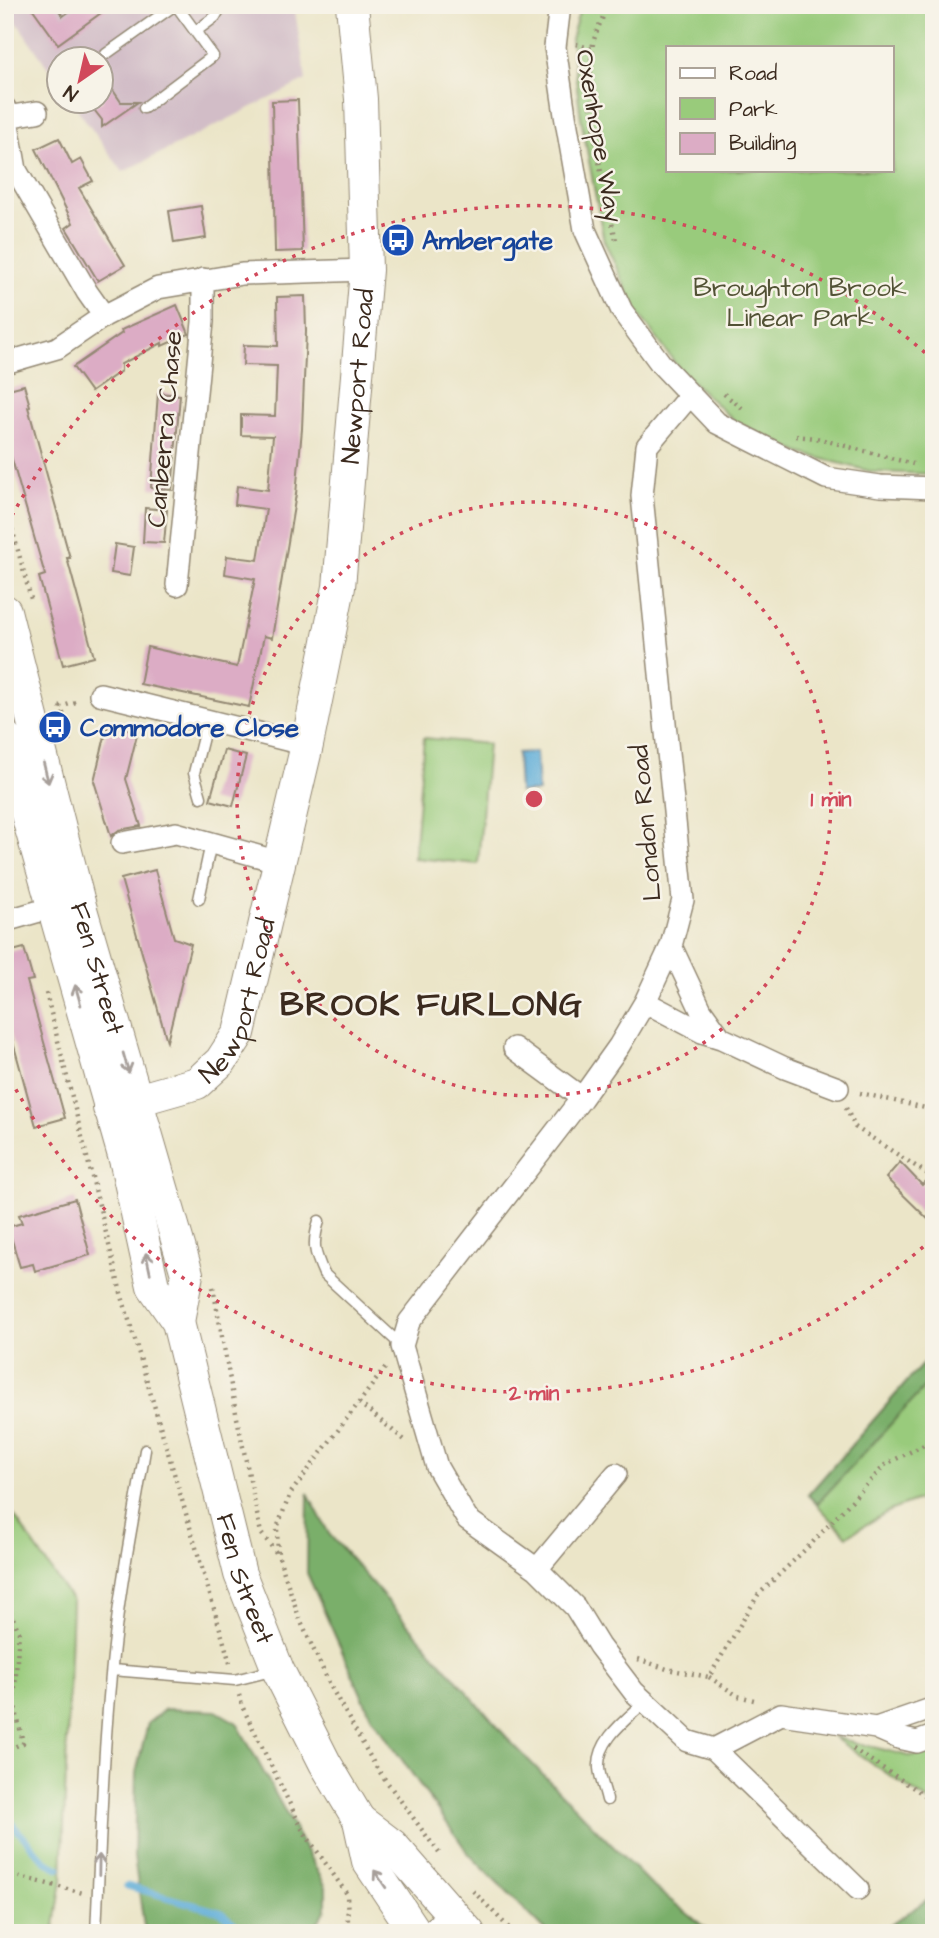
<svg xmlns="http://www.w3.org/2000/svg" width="939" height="1938" font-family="'Architects Daughter',sans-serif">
<rect width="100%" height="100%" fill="#f7f3e8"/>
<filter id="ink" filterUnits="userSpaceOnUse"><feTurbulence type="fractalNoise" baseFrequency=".0143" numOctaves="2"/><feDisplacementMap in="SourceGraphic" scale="14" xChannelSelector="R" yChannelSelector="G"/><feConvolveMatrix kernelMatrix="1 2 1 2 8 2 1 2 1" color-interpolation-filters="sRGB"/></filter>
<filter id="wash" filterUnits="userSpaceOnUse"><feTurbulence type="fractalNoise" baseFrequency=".00686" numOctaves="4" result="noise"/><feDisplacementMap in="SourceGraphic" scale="28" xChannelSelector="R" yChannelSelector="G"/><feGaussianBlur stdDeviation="1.57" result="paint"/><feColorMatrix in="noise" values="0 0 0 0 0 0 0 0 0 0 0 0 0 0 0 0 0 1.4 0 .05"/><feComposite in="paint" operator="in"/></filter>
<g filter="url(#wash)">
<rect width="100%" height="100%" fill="#ebe5c8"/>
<path fill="#d2bdc7" d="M5 5H294L306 80 123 172 72 102H102V60H60L59 84Z"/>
<path fill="#99cb7b" stroke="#6a7a4c" stroke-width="2" fill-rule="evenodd" d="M581 5H934V474L873 472 800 453 734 421 681 371 636 310 604 241 581 118 571 39ZM668 47H892V170H668Z
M424 738 488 744 478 864 414 858Z
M934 1351V1494L889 1511 847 1536 808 1495Z
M5 1502 72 1601 62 1880 54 1933H5Z
M833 1737 909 1756 934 1753V1805Z"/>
<path fill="#7aaf6b" stroke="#5a6c44" stroke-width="2" d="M934 1351V1377L817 1504 808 1495Z
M308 1493 329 1534 510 1741 650 1884 712 1933H548L469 1854 371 1716 307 1573Z
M165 1709 216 1711 237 1723 326 1887V1910L310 1933H145L134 1857 136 1773 148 1723Z
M934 1895V1933H879Z"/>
<path fill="#5fadd8" stroke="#4d6c7b" stroke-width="2" d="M536 752 538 792H519L517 753Z"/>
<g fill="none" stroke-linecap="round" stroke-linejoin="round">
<path stroke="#5fadd8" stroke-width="7" d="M5 1816 45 1861 59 1868
M127 1886 220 1912 246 1933"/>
</g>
<g id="blocks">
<path fill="#dcacc5" d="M30 5H55L63 16 78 5H112L58 44Z
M102 74 121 102H138L102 127V120L88 102H102Z
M298 100 303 251 275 252 272 101Z
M59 138 72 164 81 159 93 181 79 188 125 265 98 281 66 228 73 223 36 149Z
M201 206 206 238 174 243 169 211Z
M305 296 306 331 302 429 296 494 272 638 264 636 249 707 140 684 147 647 237 667 255 579 225 574 227 556 258 560 266 509 235 505 237 486 268 490 273 436 241 435V415L275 416 277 366 243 365 244 345 278 346 277 297Z
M177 305 189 334 162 346V343L121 364V371L91 392 73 367 122 333 121 330Z
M24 385 30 406 28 407 70 558H67L94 657 63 665 39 577 45 575 5 435V390Z
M158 393 180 395 172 490 151 488Z
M145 508 167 510 164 543 143 542Z
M115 544 134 547 130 576 111 573Z
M108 724 138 731 126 779 141 826 119 830 111 836 94 781Z
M224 750 246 756 233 806 210 800Z
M155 870 174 938 191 944 167 1041 121 879Z
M24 948 33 980 27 981 65 1118 36 1126 5 1013V953Z
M900 1162 922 1185 934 1174V1225L886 1178Z
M75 1199 90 1255 35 1271 33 1264 20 1267 8 1227 22 1223 19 1215Z"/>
</g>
</g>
<g filter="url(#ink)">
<use href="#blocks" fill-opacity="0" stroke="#938873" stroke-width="2"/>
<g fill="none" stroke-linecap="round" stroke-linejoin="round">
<defs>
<path id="lane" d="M196 31 215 17 222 5
M106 54 175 5
M144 108 213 56 176 5
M201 797 194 773 207 721
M199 899 211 843
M319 1221C312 1244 314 1252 324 1274L402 1346
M112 1670 235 1680 275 1670
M607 1800C605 1790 600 1779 599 1768 597 1740 627 1719 645 1702
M96 1933C101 1827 104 1719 118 1613 125 1559 136 1505 145 1450
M419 1933 447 1911"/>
<path id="street" d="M560 5 555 47 565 115 585 230 622 311 661 364 717 423 826 478 880 486 934 488
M5 108 16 170 87 292 104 316
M6 117 37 112
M5 363 57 348 104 316 158 288 242 274 366 270
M690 395 647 446 642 496 683 900 671 946 645 1002 619 1046 582 1098 409 1322 402 1346 437 1467 467 1519 537 1569 575 1607 599 1646 634 1692 645 1702 687 1741 714 1749 858 1889
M177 585 203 322V279
M100 694 307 745
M122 843 176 833 279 862
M5 921 64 904
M671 946 701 1010 721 1038
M645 1002 702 1032 721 1038 785 1068 838 1088
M514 1048 582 1098
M537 1569 616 1474
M876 1728 934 1708
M714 1749 781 1714 876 1728 899 1738 917 1742 934 1736"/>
<g id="secondary">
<path id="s1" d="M5 611 78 899 187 1274 178 1322"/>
<path id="s2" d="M5 737 126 1163 153 1286 178 1322 240 1574 278 1670 325 1763 359 1820 368 1861 416 1933"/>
<path id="s3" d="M109 1108 197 1083 221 1061 239 1033 307 745 339 587 366 270 361 99 352 5"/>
<path d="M359 1820 392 1845 469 1933"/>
</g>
</defs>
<use href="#lane" stroke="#938873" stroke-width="13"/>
<use href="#street" stroke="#938873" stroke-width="24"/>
<use href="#secondary" stroke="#938873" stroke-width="34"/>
<path stroke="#938873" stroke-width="4.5" stroke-dasharray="2 5" stroke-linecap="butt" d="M609 5C602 19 593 36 592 51 586 112 602 181 616 240
M576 44 592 49
M724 394 742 408
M796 436 816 438 913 464
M5 502 31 599
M60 706 68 725 69 741
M60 707 79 701
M46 993 121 1293 230 1663
M860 1093 934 1110
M846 1108 855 1127 934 1178
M213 1287 236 1413 261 1533 278 1555
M385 1368 290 1494 277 1528 278 1555 300 1620 331 1687 376 1767 439 1853
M359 1403 407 1442
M5 1599 19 1632 14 1701 23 1743 5 1751
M638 1659 667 1669 709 1677 758 1595 812 1543 886 1464 934 1440
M709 1677 738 1696 758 1701
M239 1695 243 1708 303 1831 347 1894 348 1923 356 1933
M853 1749 934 1801
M5 1873 83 1893
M473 1891 514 1933"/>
<use href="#lane" stroke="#fff" stroke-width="10"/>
<use href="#street" stroke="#fff" stroke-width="21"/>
<use href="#secondary" stroke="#fff" stroke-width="32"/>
</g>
<defs><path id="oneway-shaft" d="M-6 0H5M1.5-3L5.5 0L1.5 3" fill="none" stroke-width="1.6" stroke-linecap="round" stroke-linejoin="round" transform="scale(1.75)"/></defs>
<g stroke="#a79f9a">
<use href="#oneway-shaft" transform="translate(46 773) rotate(76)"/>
<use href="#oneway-shaft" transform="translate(78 995) rotate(-106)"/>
<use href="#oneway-shaft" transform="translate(126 1063) rotate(74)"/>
<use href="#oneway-shaft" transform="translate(148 1263) rotate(-102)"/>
<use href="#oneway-shaft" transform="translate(99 1865) rotate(-89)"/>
<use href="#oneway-shaft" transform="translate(380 1879) rotate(-124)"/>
</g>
</g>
<g fill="none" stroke="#d1495b" stroke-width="3.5" stroke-dasharray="3.5 7">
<circle cx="534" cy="799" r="297"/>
<path d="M931 1240A594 594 0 0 1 7 1073M7 525A594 594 0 0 1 931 358"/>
</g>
<defs>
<symbol id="bus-disc" viewBox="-11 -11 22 22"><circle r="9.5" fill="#1a4fb4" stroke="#f7f3e8"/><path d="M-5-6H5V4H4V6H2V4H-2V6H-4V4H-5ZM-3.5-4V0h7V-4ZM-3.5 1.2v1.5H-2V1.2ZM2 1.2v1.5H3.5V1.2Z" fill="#fff"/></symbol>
</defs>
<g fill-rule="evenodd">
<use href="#bus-disc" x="379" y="221" width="38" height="38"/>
<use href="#bus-disc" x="36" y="708" width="38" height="38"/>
</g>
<g text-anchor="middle" stroke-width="5" stroke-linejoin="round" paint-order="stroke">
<g font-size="26" fill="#3b2a1e" stroke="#f7f3e8">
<text transform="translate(600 136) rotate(80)" y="9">Oxenhope Way</text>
<text dy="9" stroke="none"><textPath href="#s3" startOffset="826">Newport Road</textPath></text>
<text transform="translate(164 429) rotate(-85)" y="9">Canberra Chase</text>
<text transform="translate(645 823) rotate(-95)" y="9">London Road</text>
<text dy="9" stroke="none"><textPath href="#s1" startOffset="369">Fen Street</textPath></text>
<text dy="9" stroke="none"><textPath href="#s3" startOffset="187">Newport Road</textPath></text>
<text dy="9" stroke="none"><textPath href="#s2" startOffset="878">Fen Street</textPath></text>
</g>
<g font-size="26" font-weight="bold" fill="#164399" stroke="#f7f3e8" text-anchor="start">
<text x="422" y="249">Ambergate</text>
<text x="80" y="736">Commodore Close</text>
</g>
<g font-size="26" fill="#525235" stroke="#f7f3e8">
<text x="800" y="296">Broughton Brook<tspan x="800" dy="30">Linear Park</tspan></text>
</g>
<g font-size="33" font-weight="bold" letter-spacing="2" fill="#3b2a1e" stroke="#f7f3e8">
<text x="432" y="1015">BROOK FURLONG</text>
</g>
</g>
<circle cx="534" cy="799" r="10" fill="#d1495b" stroke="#f7f3e8" stroke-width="3.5"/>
<g font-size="21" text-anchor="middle" font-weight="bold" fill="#d1495b" stroke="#f7f3e8" stroke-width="5" stroke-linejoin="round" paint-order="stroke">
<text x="831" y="806">1 min</text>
<text x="534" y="1400">2 min</text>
</g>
<rect width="939" height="1938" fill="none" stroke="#f7f3e8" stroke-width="28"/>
<rect x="666" y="46" width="228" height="126" fill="#f7f3e8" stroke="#aca397" stroke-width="2"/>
<rect x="680" y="68" width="35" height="10" fill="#ffffff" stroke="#aca397" stroke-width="2"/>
<text x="729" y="80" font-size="21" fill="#3b2a1e">Road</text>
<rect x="680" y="98" width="35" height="21" fill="#99cb7b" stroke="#aca397" stroke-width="2"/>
<text x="729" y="116" font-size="21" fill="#3b2a1e">Park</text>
<rect x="680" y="133" width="35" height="21" fill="#dcacc5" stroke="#aca397" stroke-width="2"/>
<text x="729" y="150" font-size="21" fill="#3b2a1e">Building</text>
<g transform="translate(80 80) rotate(214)"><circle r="33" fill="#f7f3e8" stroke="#aca397" stroke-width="2"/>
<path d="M0-5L12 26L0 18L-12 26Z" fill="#d1495b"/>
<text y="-10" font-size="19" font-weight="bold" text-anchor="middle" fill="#3b2a1e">N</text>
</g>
</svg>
